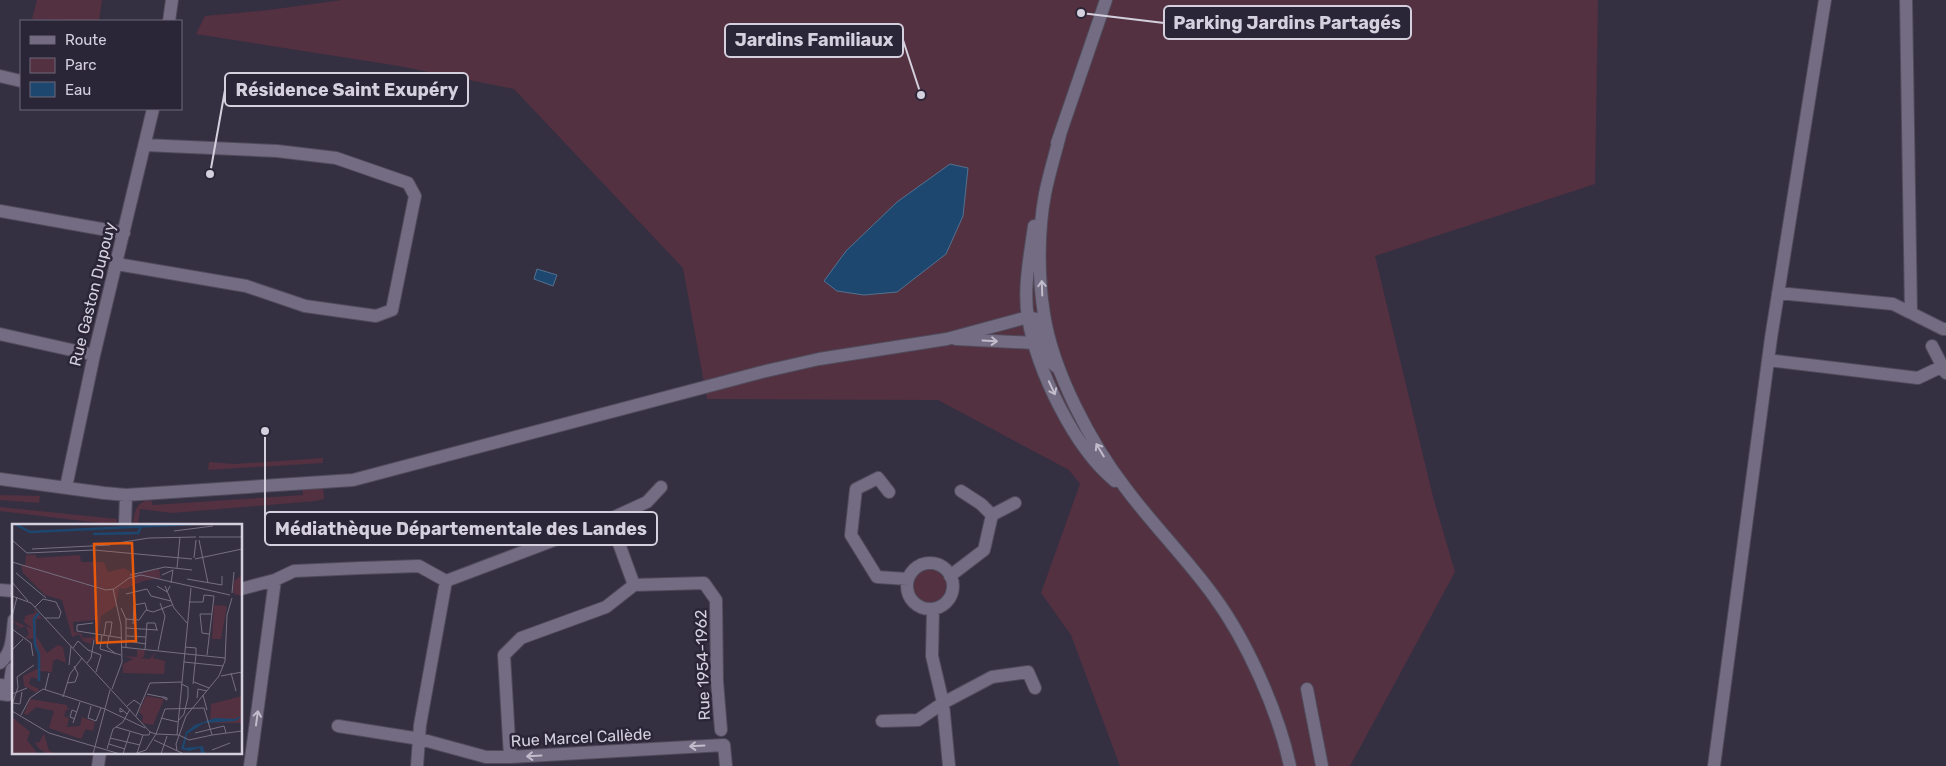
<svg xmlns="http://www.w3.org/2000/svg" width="1946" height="766" font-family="Rubik,sans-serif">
<rect width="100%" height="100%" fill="#352f42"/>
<path fill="#533141" d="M37 0H102L99 21 32 19Z
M342 0H1598L1595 184 1375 256 1433 497 1455 572 1350 766H1120L1071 635 1041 593 1080 484 1069 470 938 400 707 399 683 268 514 89 399 66 196 34 205 16 269 10Z
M323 458V463L208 470 209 462 234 464Z
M323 486 324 499 316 501 172 513 140 509 138 525H133C134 512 136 501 151 500L153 505 303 495 302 487Z
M0 495 40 496 39 503 0 500Z
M0 507 117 519 116 525 0 511Z
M913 587a17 17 0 1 1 34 0a17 17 0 1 1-34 0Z"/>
<path fill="#1d476f" stroke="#547090" d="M950 164 968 168 963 216 946 254 897 292 864 295 837 291 824 281 846 251 897 202Z
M537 269 557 275 553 286 534 279Z"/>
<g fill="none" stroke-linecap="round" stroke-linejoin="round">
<defs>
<path id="pedestrian" d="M0 685H2L1 694 8 695 12 669 14 670"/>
<path id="minor" d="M1906 0 1911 313
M169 21 172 0
M0 76 21 81
M0 211 124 233
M117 264 246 286 305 306 376 316 392 310 415 196 408 183 336 158 277 151 145 145
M1778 293 1893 304 1943 329H1946
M0 334 94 355
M956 339 1034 343
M1932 346 1946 373
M1768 360 1918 378 1943 366
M0 479 104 493 126 495 353 480 762 372 819 359 947 339 1028 317
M66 487 94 355 153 109
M889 492 878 478 856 489 851 535 877 577 908 579
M992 515 1015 503
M125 525 126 495
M907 586a23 23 0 1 1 46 0a23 23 0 1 1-46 0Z
M950 576 984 550 992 515 981 504 961 491
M446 581 610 519 647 502 661 487
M634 585 704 583 716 600 717 681 721 730
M241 589 275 580 294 571 361 568 419 566 446 581
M0 590 14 591
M933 609 932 656 943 703 949 766
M0 663C13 652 12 636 14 620
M1307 689 1322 766
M882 721 918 720 943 703 992 677 1028 672 1035 688
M338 726 420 739 486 757H510L724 745 726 766
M510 757 504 655 521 638 606 607 634 585 610 519
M98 766 100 752
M250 766 275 580
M417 766 420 725 446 581
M1714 766 1771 338 1825 0"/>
<path id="tertiary" d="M1028 317 1037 319 1047 359 1058 368"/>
<path id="secondary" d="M1060 135C1055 155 1049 174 1045 194 1038 231 1038 277 1044 314 1053 372 1091 444 1127 490 1154 526 1186 558 1213 595 1247 641 1278 711 1290 766
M1057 143 1106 0
M1034 226C1030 256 1023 288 1028 318 1037 370 1074 448 1115 481"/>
</defs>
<use href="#pedestrian" stroke="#504b5b" stroke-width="14"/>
<use href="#minor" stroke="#504b5b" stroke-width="14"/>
<use href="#tertiary" stroke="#504b5b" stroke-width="14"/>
<use href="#secondary" stroke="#504b5b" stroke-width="14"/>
<use href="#pedestrian" stroke="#736c82" stroke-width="12"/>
<use href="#minor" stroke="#736c82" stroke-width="12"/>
<use href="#tertiary" stroke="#736c82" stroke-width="12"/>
<use href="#secondary" stroke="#736c82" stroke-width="12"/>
</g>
<defs><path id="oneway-shaft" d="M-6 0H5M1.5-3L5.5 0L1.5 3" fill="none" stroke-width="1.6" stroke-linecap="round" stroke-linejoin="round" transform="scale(1.25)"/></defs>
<g stroke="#c1bccb">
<use href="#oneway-shaft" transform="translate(1042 288) rotate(-92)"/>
<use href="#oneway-shaft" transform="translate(990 341) rotate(3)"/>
<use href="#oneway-shaft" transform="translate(1052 388) rotate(65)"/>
<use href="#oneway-shaft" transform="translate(1100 450) rotate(-121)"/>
<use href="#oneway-shaft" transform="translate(257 718) rotate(-82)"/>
<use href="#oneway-shaft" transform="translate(697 746) rotate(177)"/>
<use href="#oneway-shaft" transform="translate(534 756) rotate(177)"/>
</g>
<g text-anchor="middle" stroke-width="5" stroke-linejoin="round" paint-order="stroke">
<g font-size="16" fill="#d4d0dd" stroke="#2b2538">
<text transform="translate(92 294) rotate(-76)" y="6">Rue Gaston Dupouy</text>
<text transform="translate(702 665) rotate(-92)" y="6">Rue 1954-1962</text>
<text transform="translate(581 737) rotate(-3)" y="6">Rue Marcel Callède</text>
</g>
</g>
<g transform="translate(12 524)">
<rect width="230" height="230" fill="#352f42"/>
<path d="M14 31H24V34L68 31 69 38H92L96 48 112 44 123 50 147 45 149 54 131 57 113 65 107 64 104 82 89 92 87 109 84 96 61 98 62 108 69 109 71 114 86 113V117L80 116 79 120 71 117 67 110 60 113 50 76 33 71 11 49 9 42 13 41ZM230 51V72L222 70 221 66 222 57ZM202 81 215 82 209 115H200ZM22 85 30 94 24 95V112L35 129 46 121 51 123 54 139 45 135 41 137 40 148 26 147V155L19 153 17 160 27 165 25 169 12 162 11 152 27 144 26 127 21 115 13 114 17 110 14 102 7 104 8 99 6 103 4 106 1 104 0 103 3 105 6 103 3 98 0 100V97L4 98 21 105 12 98 13 92 23 89ZM125 126H133L132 133 128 134 138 135 144 127 141 134 153 137 152 150 111 149V140L121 135 112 132 125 133ZM134 172 152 175 141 201 130 199 131 192 127 188ZM230 172V199H198L199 180ZM18 175 55 181V184L59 185 54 186 52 192 57 194 55 203 68 202 70 193 83 198 81 207 74 205 69 215 37 204 42 187 24 183 15 191 12 190ZM0 193 18 208 15 216 26 230H0ZM32 209 37 227 46 230H35L26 224 23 217 27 219Z" fill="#533141"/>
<path d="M230 191 224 197 192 199 175 210 172 224 191 222 193 230H189L188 224 177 227 169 225 174 208 183 201 203 194 223 195Z" fill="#1d476f"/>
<path fill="none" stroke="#1d476f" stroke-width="2.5" d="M3 0 18 8 180 0M81 10 126 9 129 3M27 89 22 95 23 121 27 130V157"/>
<path fill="none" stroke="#756f80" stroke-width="1" d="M162 7 201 2M187 13H230M0 16 15 29 82 26 180 35M187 16 196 59M99 20 137 14 184 13M20 25 98 21M182 34 184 16M183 35 230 25M0 38 94 66 102 65 117 54 129 51 218 71M165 44 168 13M4 49 34 74M118 51 153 43 180 46M150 51 161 46 159 59M175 55 210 61V52M0 58 16 77M145 62 155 68 158 62M153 62 162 84 175 99M220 69 222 48M114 70 135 65 139 72 159 77M0 72 19 79 138 208 144 210 153 185 192 184 200 211 230 207M177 78H191L192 71 202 72 195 131M23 83 31 75 44 78 49 88 47 94H33M109 84 114 95V123M0 93 5 73M114 95 127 96 134 86 141 88 160 81M81 99 65 101V107L110 114M121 100 122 81 133 79 135 86M114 104 146 106M0 105 19 119 21 132M197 110 190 109 188 90H200M90 111 88 125 109 131M92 111 94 98H100L98 112M97 112 95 123 104 130M115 112 134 113M115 117 134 120M109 123 213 134M173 123 184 124V130M61 124 66 117 76 126 89 131 84 148M0 126 11 115M133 126 135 99H143L145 106M146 126 153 92 148 79M172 138 211 142M75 139 79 134 82 116M57 141 59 122M219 149 224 167M209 152 230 148M182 158 197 164M55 159 63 158 66 150 62 142M181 160 184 130M100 165 110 138 109 101 101 65M33 166 37 149M0 170 15 164M135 170 150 173H152L155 174V176L150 173M191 171 195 186M51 173 58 150 70 134M185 174 186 165 195 167M1 179 8 180 10 168M0 181 6 163 5 153 22 141M79 182 76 194 84 197 89 184M115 182 122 176 129 181M0 187 37 209 108 230M111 187 108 188V184L115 190M9 191 18 174 31 165 93 185 133 204M124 192 138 159 170 158M149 194 166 198M63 195 58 193 60 186 65 188M166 197 172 190 176 173V163L169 160M61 199 68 178M104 203 131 211H137L138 208M183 209 212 202 214 209M165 211 179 64M98 214 128 221M142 216 172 230M97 220 113 225M95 225 101 205 111 198 118 185M200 226 218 219M165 227 164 220 174 192 207 152 213 137 215 91 220 74M125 229 131 211M81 230 98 166M111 230 118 208M122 230 134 226 144 210 167 211 177 216 200 211M149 230 155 212"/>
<path fill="#e8590c" fill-opacity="0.15" stroke="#e8590c" stroke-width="2.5" d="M120 19 124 117 85 119 82 20Z"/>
<rect width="230" height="230" fill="none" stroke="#d4d0dd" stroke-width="2.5"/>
</g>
<path fill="none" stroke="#d4d0dd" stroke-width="2" d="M1081 13L1164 23M921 95L903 40M210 174L225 90M265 431L265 528"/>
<g fill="#d4d0dd" stroke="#2b2538" stroke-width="2">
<circle cx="1081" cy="13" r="5"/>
<circle cx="921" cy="95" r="5"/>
<circle cx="210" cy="174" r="5"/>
<circle cx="265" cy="431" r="5"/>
</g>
<g fill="#2b2538" stroke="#d4d0dd" stroke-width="2">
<rect x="1164" y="6" width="247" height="33" rx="5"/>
<rect x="725" y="24" width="178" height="33" rx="5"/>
<rect x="225" y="73" width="243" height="33" rx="5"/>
<rect x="265" y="512" width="392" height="33" rx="5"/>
</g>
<g font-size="18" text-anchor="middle" font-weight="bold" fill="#d4d0dd">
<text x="1287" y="29">Parking Jardins Partagés</text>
<text x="814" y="46">Jardins Familiaux</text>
<text x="347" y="96">Résidence Saint Exupéry</text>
<text x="461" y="535">Médiathèque Départementale des Landes</text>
</g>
<rect x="20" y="20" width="162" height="90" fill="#2b2538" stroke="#6f697a"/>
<rect x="30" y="36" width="25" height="8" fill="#736c82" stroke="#6f697a"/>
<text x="65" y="45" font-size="15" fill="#d4d0dd">Route</text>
<rect x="30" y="58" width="25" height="15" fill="#533141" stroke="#6f697a"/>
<text x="65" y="70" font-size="15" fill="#d4d0dd">Parc</text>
<rect x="30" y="82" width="25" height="15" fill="#1d476f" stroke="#6f697a"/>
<text x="65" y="95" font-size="15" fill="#d4d0dd">Eau</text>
</svg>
